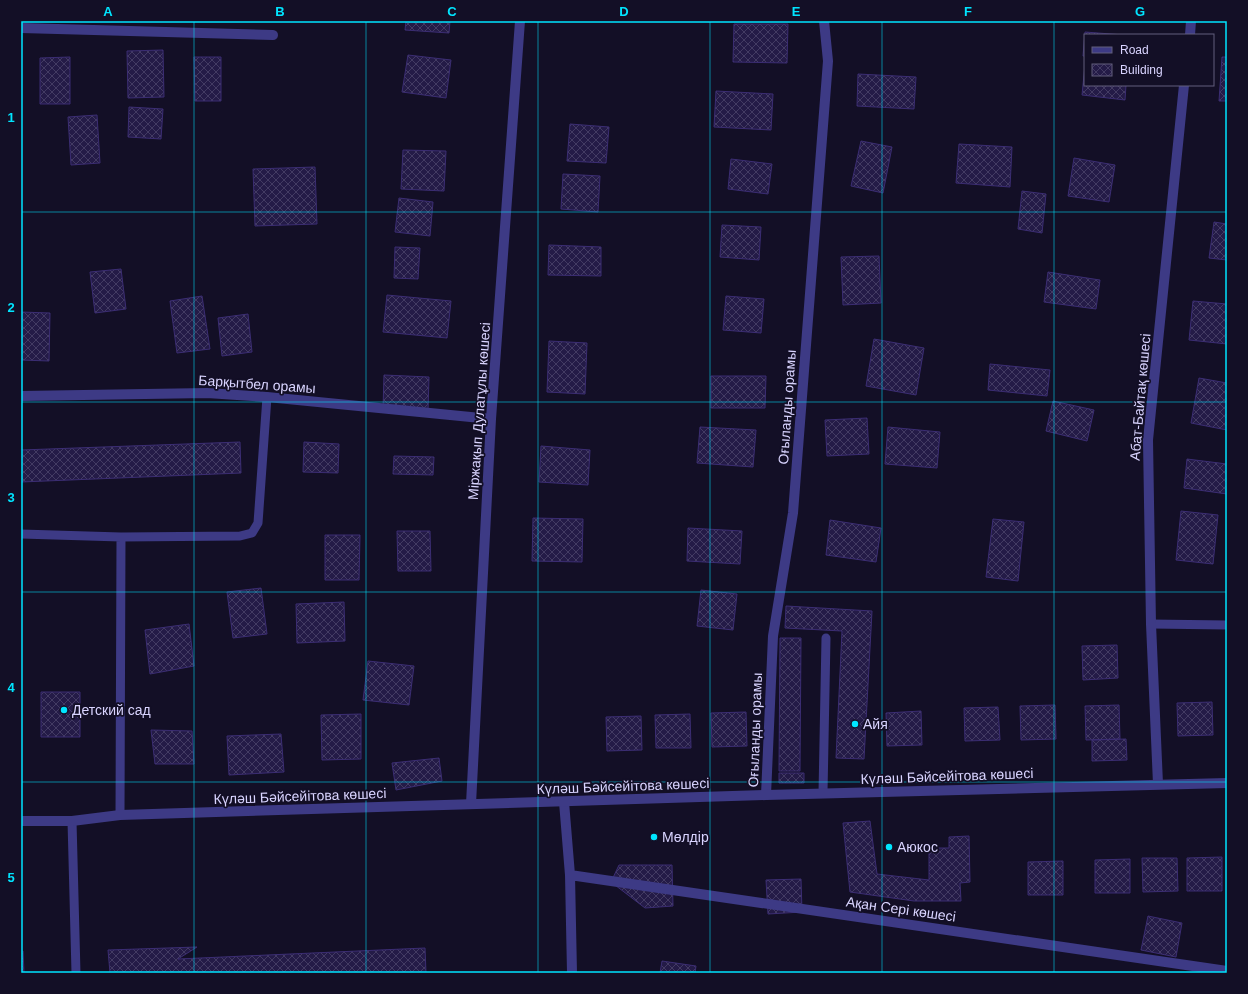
<svg xmlns="http://www.w3.org/2000/svg" width="1248" height="994" font-family="Helvetica,sans-serif">
<defs>
<pattern id="building-cross-hatch" width="8" height="8" patternUnits="userSpaceOnUse"><rect width="8" height="8" fill="#241b47"/><path d="M0 0l8 8M0 8l8-8" fill="none" stroke="#433b63"/></pattern>
</defs>
<rect width="100%" height="100%" fill="#130f26"/>
<path fill="url(#building-cross-hatch)" stroke="#3b2d73" d="M406 21H450L449 33 405 30Z
M734 24H788L787 63 733 62Z
M1085 32 1124 35H1085V56H1083Z
M163 50 164 97 128 98 127 51Z
M408 55 451 60 446 98 402 92Z
M70 57V104H40V58Z
M194 57H221V101H195Z
M1222 57H1227V101H1219Z
M1085 65V85H1126L1125 100 1082 95Z
M858 74 916 77 914 109 857 106Z
M716 91 773 94 771 130 714 127Z
M129 107 163 109 161 139 128 137Z
M97 115 100 163 71 165 68 117Z
M570 124 609 127 606 163 567 161Z
M861 141 892 147 883 193 851 186Z
M959 144 1012 147 1010 187 956 183Z
M403 150 446 151 444 191 401 189Z
M1074 158 1115 165 1109 202 1068 196Z
M731 159 772 164 768 194 728 189Z
M315 167 317 224 255 226 253 169Z
M563 174 600 176 598 212 561 209Z
M1022 191 1046 194 1042 233 1018 229Z
M399 198 433 202 430 236 395 232Z
M1214 222 1227 224V260L1209 258Z
M722 225 761 227 759 260 720 257Z
M549 245 601 247V276L548 275Z
M395 247 420 248 418 279 394 278Z
M879 256 881 303 843 305 841 257Z
M121 269 126 309 95 313 90 272Z
M1048 272 1100 280 1096 309 1044 302Z
M387 295 451 301 447 338 383 332Z
M202 296 210 349 177 353 170 301Z
M726 296 764 299 761 333 723 330Z
M1193 301 1227 304V344L1189 340Z
M21 312 50 313 49 361 21 360Z
M248 314 252 352 222 356 218 318Z
M874 339 924 348 916 395 866 386Z
M549 341 587 343 585 394 547 392Z
M990 364 1050 370 1047 396 988 390Z
M384 375 429 377 428 411 383 409Z
M711 376H766L765 408H711Z
M1199 378 1227 383V430L1191 423Z
M1053 401 1094 410 1087 441 1046 431Z
M867 418 869 454 827 456 825 420Z
M700 427 756 430 753 467 697 463Z
M888 427 940 432 937 468 885 464Z
M240 442 241 473 21 482V450Z
M304 442 339 444 338 473 303 472Z
M541 446 590 450 588 485 539 482Z
M394 456 434 457 433 475 393 474Z
M1187 459 1227 464V494L1184 488Z
M1181 511 1218 515 1213 564 1176 560Z
M533 518 583 519 582 562 532 561Z
M993 519 1024 522 1018 581 986 577Z
M830 520 881 528 876 562 826 555Z
M688 528 742 531 740 564 687 561Z
M397 531H430L431 571H398Z
M325 535H360L359 580H325Z
M261 588 267 634 233 638 227 592Z
M701 590 737 594 733 630 697 626Z
M344 602 345 641 297 643 296 604Z
M786 606 872 611 864 759 836 758 842 631 785 628Z
M189 624 194 666 150 674 145 630Z
M780 638H801L800 771H779Z
M1117 645 1118 678 1083 680 1082 646Z
M368 661 414 666 409 705 363 700Z
M41 692H80V737H41Z
M1212 702 1213 735 1178 736 1177 703Z
M1055 705 1056 739 1021 740 1020 706Z
M1119 705 1120 739 1086 740 1085 706Z
M998 707 1000 740 965 741 964 708Z
M921 711 922 745 887 746 886 713Z
M746 712 747 746 712 747 711 713Z
M361 714V759L322 760 321 715Z
M690 714 691 748H656L655 715Z
M641 716 642 750 607 751 606 717Z
M151 730 192 731 194 764H155Z
M281 734 284 772 229 775 227 736Z
M1126 739 1127 760 1092 761V740Z
M439 758 442 781 396 790 392 763Z
M779 773H804V783H779Z
M870 821 877 874 929 880V848H949V837L969 836 970 882 960 883 961 901H914L850 892 843 823Z
M1222 857V891H1187V858Z
M1142 858H1177L1178 891 1143 892Z
M1130 859V893H1095V860Z
M1063 861V895H1028V862Z
M619 865H672L673 906 645 908 611 882Z
M801 879 802 912 768 914 766 880Z
M1148 916 1182 923 1176 957 1141 950Z
M197 947 178 959 425 948 426 973H110L108 950Z
M21 951H23L24 973H21Z
M662 961 696 966 695 973H660Z"/>
<g fill="none" stroke-linecap="round" stroke-linejoin="round">
<path stroke="#3d3a85" stroke-width="9" d="M21 534 121 537
M1151 624 1227 625
M823 793 826 638
M120 815 121 537 240 536 252 533 258 523 267 397
M72 821 76 973"/>
<path stroke="#3d3a85" stroke-width="10" d="M21 28 273 35
M1190 35 1191 21
M21 396 207 393 267 397 491 419
M1158 784 1151 624 1148 440 1184 85
M766 795 773 636 793 513 828 61 824 21
M564 802 570 875 572 973
M471 804 491 419 520 21
M570 875 1227 971"/>
<path stroke="#3d3a85" stroke-width="10" d="M21 821H72L120 815 766 795 1227 783"/>
</g>
<path fill="none" stroke="#00e5ff" stroke-width="1" stroke-opacity="0.55" d="M194 21V973M366 21V973M538 21V973M710 21V973M882 21V973M1054 21V973M21 212H1227M21 402H1227M21 592H1227M21 782H1227"/>
<g fill="#00e5ff" stroke="#130f26" stroke-width="1.5">
<circle cx="64" cy="710" r="4"/>
<circle cx="855" cy="724" r="4"/>
<circle cx="654" cy="837" r="4"/>
<circle cx="889" cy="847" r="4"/>
</g>
<g text-anchor="middle" stroke-width="3.5" stroke-linejoin="round" paint-order="stroke">
<g font-size="14" fill="#d9d4ff" stroke="#130f26">
<text transform="translate(257 384) rotate(4)" y="5">Барқытбел орамы</text>
<text transform="translate(1140 397) rotate(-85)" y="5">Абат-Байтақ көшесі</text>
<text transform="translate(787 407) rotate(-86)" y="5">Оғыланды орамы</text>
<text transform="translate(479 411) rotate(-86)" y="5">Міржақып Дулатұлы көшесі</text>
<text transform="translate(755 730) rotate(-88)" y="5">Оғыланды орамы</text>
<text transform="translate(947 776) rotate(-2)" y="5">Күләш Бәйсейітова көшесі</text>
<text transform="translate(623 786) rotate(-2)" y="5">Күләш Бәйсейітова көшесі</text>
<text transform="translate(300 796) rotate(-2)" y="5">Күләш Бәйсейітова көшесі</text>
<text transform="translate(901 909) rotate(8)" y="5">Ақан Сері көшесі</text>
</g>
<g font-size="14" fill="#d9d4ff" stroke="#130f26" text-anchor="start">
<text x="72" y="715">Детский сад</text>
<text x="863" y="729">Айя</text>
<text x="662" y="842">Мөлдiр</text>
<text x="897" y="852">Аюкос</text>
</g>
</g>
<rect width="1248" height="994" fill="none" stroke="#130f26" stroke-width="44"/>
<rect x="1084" y="34" width="130" height="52" fill="#130f26" stroke="#625e7d"/>
<rect x="1092" y="47" width="20" height="6" fill="#3d3a85" stroke="#625e7d"/>
<text x="1120" y="54" font-size="12" fill="#d9d4ff">Road</text>
<rect x="1092" y="64" width="20" height="12" fill="url(#building-cross-hatch)" stroke="#625e7d"/>
<text x="1120" y="74" font-size="12" fill="#d9d4ff">Building</text>
<rect x="22" y="22" width="1204" height="950" fill="none" stroke="#00e5ff" stroke-width="1.5"/>
<g font-size="13" text-anchor="middle" font-weight="bold" fill="#00e5ff">
<text x="108" y="16">A</text>
<text x="280" y="16">B</text>
<text x="452" y="16">C</text>
<text x="624" y="16">D</text>
<text x="796" y="16">E</text>
<text x="968" y="16">F</text>
<text x="1140" y="16">G</text>
<text x="11" y="122">1</text>
<text x="11" y="312">2</text>
<text x="11" y="502">3</text>
<text x="11" y="692">4</text>
<text x="11" y="882">5</text>
</g>
</svg>
